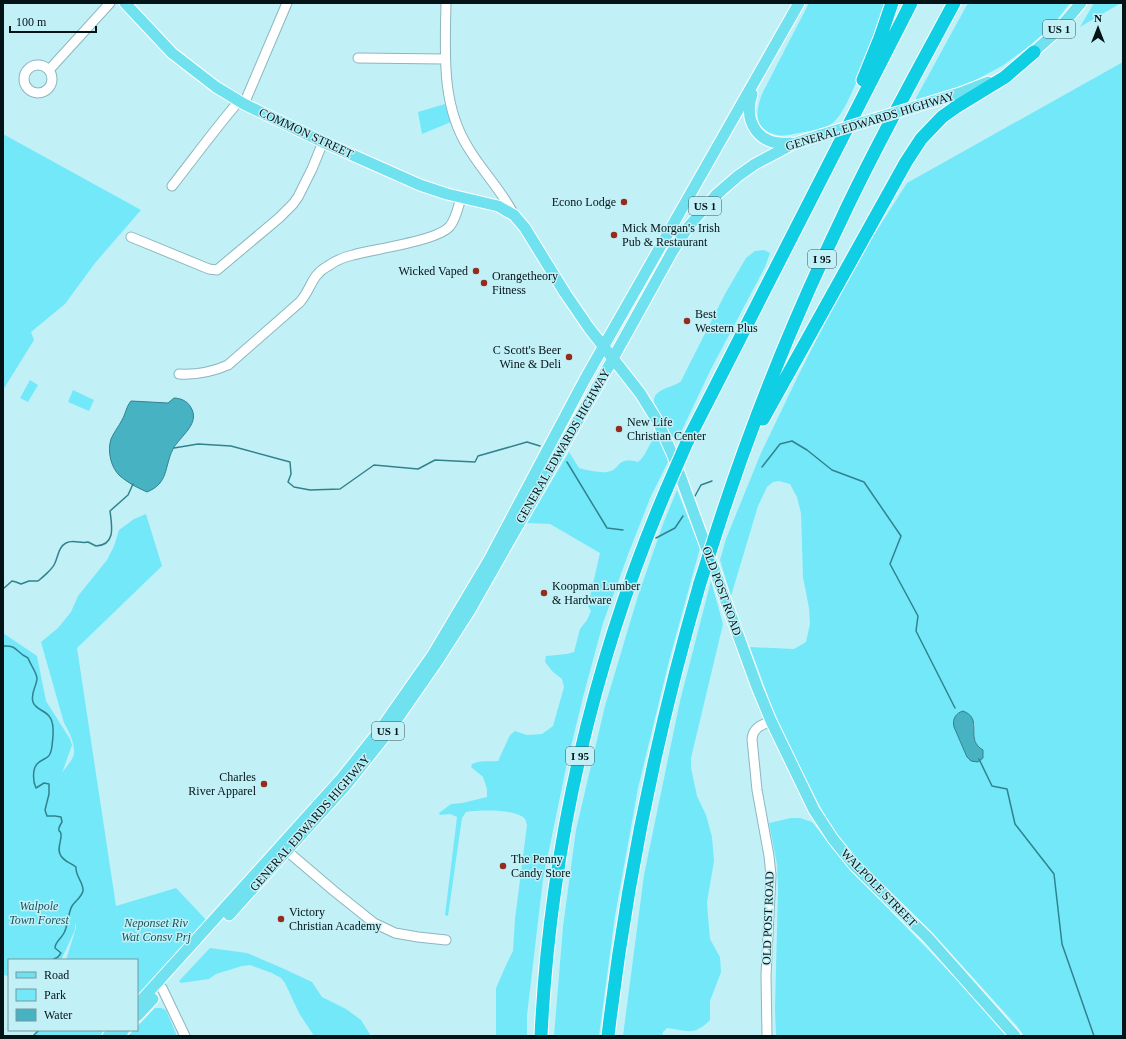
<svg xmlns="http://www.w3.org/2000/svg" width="1126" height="1039" font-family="'Times New Roman',serif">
<rect width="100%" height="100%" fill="#c2f0f7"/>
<path fill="#73e8f9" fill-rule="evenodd" d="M809 3H886C875 34 865 65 851 94 847 103 842 113 835 121 828 128 814 130 804 132 796 133 785 137 777 135 753 130 755 110 763 92Z
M968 3H1070L1052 26 1028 47 1002 66 970 83 916 100V98Z
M1094 3H1121L1080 27Z
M1123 62V1036H1024L1017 1026 930 930 858 861 832 829 796 760 773 710 750 647 794 649 806 642 810 624 809 608 803 577 801 513 797 497 790 484 779 481 773 482 767 487 758 506 731 596 720 560 726 539 761 453 799 374 853 268 907 183ZM963 711 975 724C974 732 973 743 981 748L967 757 953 722 958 713Z
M445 104 451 122 422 134 418 112Z
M3 134 141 210 95 263 65 304 31 332 34 340 3 390Z
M764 250 770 253 765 267 711 369 682 430 678 437 672 436 654 402C653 388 674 388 681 381L725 294 746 258 755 251Z
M30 380 38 385 28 402 20 398Z
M73 390 94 400 89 411 68 402Z
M657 436 669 460 651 496 629 552 603 623 583 697 567 763 543 879 527 1015V1036H496V988L507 963 513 951 515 919 527 825C526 822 526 819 523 817 513 809 478 810 466 812L462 818 448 916 445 915 457 817 450 814 440 815 439 813 451 804 462 803 487 797V789L483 777 471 767 472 764C480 760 489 762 498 761L510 735 515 731 527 735 542 734 553 726 564 687 562 679 553 672 545 662 546 656 567 654 574 652 580 629 587 620 591 611 588 606 600 553 550 524 527 523 569 452 579 468C587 470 598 473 607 472 622 470 615 456 638 462 647 455 648 443 657 436Z
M677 490 700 548 669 661 638 788 615 916 599 1036H554L563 927 576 830 605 706 638 596 663 524Z
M146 514 162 566 77 648 116 906 176 888 209 923 137 1001V960H66L76 928 75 922V930L61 960H9V976L3 975V633L37 656 46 701 70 739 72 745 62 773C65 768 73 760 74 754 75 743 69 731 64 723L41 642 58 628 71 612 78 596 107 560 114 546 119 530 134 519Z
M711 581 723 624 691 758V768L697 796 706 815 712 837 714 861 707 902 708 916 710 939 720 957 721 972 710 1001V1020C694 1036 688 1031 667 1028L663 1032 662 1036H623L644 875 680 701Z
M791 818H800L812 822 847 866 936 958 975 999 1007 1036H776L775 1009 778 889 777 864 769 823Z
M210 948 247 953 282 968 312 982 322 997 346 1009 361 1020 371 1036H314L299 1013 285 983 281 978 272 973 250 965 242 966 216 974 209 979 181 983 179 981Z
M155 1008H161L166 1010 177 1036H128L134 1030H137V1027Z
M36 1030H110L104 1036H35Z"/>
<path fill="#46b2c2" stroke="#32828e" d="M174 398C180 398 187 401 190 406 202 423 180 436 173 449 164 467 169 483 147 492 138 488 128 483 120 476 111 468 107 451 111 439 114 432 119 426 122 420 126 413 126 407 131 401L168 403Z
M963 711C982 718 968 735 978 746 979 748 981 748 983 750V758L978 762 971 761 967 757 954 727C952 719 956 713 963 711Z"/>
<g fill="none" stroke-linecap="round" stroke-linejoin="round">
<path stroke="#32828e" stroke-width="1.5" d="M174 448 198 444 231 446 290 462 291 474 288 482 294 487 310 490 340 489 374 465 418 469 435 460 475 462 478 456 527 442 540 446
M567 462 607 528 623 530
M762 467 780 444 792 441 807 450 832 470 864 482 901 536 890 564 918 616 916 631 955 708
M695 496 701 485 712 481
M656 538 675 528 683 516
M3 589 12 581 16 582 21 584 29 581H38C42 578 52 569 54 565 58 558 58 547 66 543 73 539 81 544 88 542L96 546C116 545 112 526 110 511L128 495 133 484
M3 646C18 645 15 652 28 658 30 664 36 671 37 678 37 686 30 693 33 702 35 709 44 710 49 716 55 723 53 737 52 746 50 761 45 756 37 764 32 770 33 782 36 788L44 783 49 784V794L45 810 47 816H55L61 817 62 822C60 825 60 825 59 828 58 833 60 829 61 834 62 841 56 849 61 856 65 862 71 863 76 867 75 876 84 883 83 891 81 898 75 901 72 906 68 913 68 926 64 933 61 939 55 942 55 948L61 953 58 957 52 960
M979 759 992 786 1007 789 1015 824 1054 874 1062 944 1094 1036
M33 1036 39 1030"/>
<defs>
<path id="minor" d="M446 3C445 53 441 106 469 149 483 172 502 191 514 215
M358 58 445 59
M24 79a14 14 0 1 1 28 0a14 14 0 1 1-28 0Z
M49 70 110 3
M244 104 287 3
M172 186C194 158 215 129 239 101
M131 237 209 269 217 270 279 218 293 204 298 197 312 169 323 142
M179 374C197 375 212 372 228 365L300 302C312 288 311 275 328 266 335 261 344 257 353 255 374 249 438 241 450 226 456 219 458 207 461 198
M287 851 334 891 374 923 395 933 418 937 446 940
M162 988 185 1036
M767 1036 766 975 771 875 769 856 757 790 752 739C753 728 761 725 771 721"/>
<path id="major" d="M125 3 172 53 216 87 244 104 323 142 420 185 447 194 498 206 514 215 525 228 565 293 589 328 640 393 658 422 673 456 757 687 771 721 814 810 833 839 854 865 928 938 1015 1036
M1028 57 1057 31 1081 3
M752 94C743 123 759 146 790 143
M931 102 960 93 988 82
M229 915 347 784 386 735 438 660 470 610 606 371 672 252 689 226 716 195 738 176 755 164 793 144 821 135
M137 1005 341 779 380 730 432 656 489 560 585 379 799 3
M137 1016 153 999
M108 1036 114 1030
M119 1036 124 1030"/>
<path id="highway" d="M863 80 880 38 892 3
M763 419 906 162 921 139 942 117 956 107 1005 77 1034 52
M687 442 911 3
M718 527C752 421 794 318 842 218 876 145 916 74 954 3
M541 1036C550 848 593 661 667 488
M608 1036C626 882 657 731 700 583"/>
</defs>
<use href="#minor" stroke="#8bb7be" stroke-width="11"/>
<use href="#major" stroke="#fff" stroke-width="13"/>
<use href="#highway" stroke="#fff" stroke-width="15"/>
<use href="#minor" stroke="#fff" stroke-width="9"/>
<use href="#major" stroke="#70e2ef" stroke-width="11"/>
<use href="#highway" stroke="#10cee4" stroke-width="13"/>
<defs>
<path id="major-bridge" d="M821 135 931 102"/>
<path id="highway-bridge" d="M667 488 687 442
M700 583 718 527"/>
</defs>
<use href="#major-bridge" stroke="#fff" stroke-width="13" stroke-linecap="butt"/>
<use href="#highway-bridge" stroke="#fff" stroke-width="15" stroke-linecap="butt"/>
<use href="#major-bridge" stroke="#70e2ef" stroke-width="11"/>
<use href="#highway-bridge" stroke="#10cee4" stroke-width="13"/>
</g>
<g fill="#952b1b" stroke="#c2f0f7" stroke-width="1.5">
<circle cx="624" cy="202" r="4"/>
<circle cx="614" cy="235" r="4"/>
<circle cx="476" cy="271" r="4"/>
<circle cx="484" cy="283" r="4"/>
<circle cx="687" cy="321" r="4"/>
<circle cx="569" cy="357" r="4"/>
<circle cx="619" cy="429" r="4"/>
<circle cx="544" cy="593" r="4"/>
<circle cx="264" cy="784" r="4"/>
<circle cx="503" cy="866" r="4"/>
<circle cx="281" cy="919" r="4"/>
</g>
<g text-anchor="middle" stroke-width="3" stroke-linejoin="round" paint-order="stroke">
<g fill="#c2f0f7" stroke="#3c555a" stroke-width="1">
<rect x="1043" y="20" width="32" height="18" rx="3"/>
<rect x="689" y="197" width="32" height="18" rx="3"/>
<rect x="808" y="250" width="28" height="18" rx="3"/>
<rect x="372" y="722" width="32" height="18" rx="3"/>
<rect x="566" y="747" width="28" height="18" rx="3"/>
</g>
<g font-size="11" font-weight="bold" fill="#031316">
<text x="1059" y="33">US 1</text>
<text x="705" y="210">US 1</text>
<text x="822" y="263">I 95</text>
<text x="388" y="735">US 1</text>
<text x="580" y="760">I 95</text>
</g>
<g font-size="12" fill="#031316" stroke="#c2f0f7">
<text transform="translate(870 121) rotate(-17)" y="4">GENERAL EDWARDS HIGHWAY</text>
<text transform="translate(306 133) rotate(25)" y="4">COMMON STREET</text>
<text transform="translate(563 446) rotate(-60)" y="4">GENERAL EDWARDS HIGHWAY</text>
<text transform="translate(722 591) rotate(70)" y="4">OLD POST ROAD</text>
<text transform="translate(310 823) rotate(-49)" y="4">GENERAL EDWARDS HIGHWAY</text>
<text transform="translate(879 888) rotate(46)" y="4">WALPOLE STREET</text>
<text transform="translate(768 918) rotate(-88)" y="4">OLD POST ROAD</text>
</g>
<g font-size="12" fill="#031316" stroke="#c2f0f7" text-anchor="start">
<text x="616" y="206" text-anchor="end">Econo Lodge</text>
<text x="622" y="232">Mick Morgan's Irish<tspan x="622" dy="14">Pub &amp; Restaurant</tspan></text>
<text x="468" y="275" text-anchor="end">Wicked Vaped</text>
<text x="492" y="280">Orangetheory<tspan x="492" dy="14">Fitness</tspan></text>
<text x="695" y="318">Best<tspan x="695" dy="14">Western Plus</tspan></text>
<text x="561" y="354" text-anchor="end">C Scott's Beer<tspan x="561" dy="14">Wine &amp; Deli</tspan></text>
<text x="627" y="426">New Life<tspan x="627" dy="14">Christian Center</tspan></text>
<text x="552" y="590">Koopman Lumber<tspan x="552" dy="14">&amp; Hardware</tspan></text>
<text x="256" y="781" text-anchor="end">Charles<tspan x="256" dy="14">River Apparel</tspan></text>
<text x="511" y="863">The Penny<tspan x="511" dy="14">Candy Store</tspan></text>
<text x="289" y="916">Victory<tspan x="289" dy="14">Christian Academy</tspan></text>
</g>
<g font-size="12" font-style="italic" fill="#17555d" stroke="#c2f0f7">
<text x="39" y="910">Walpole<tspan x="39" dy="14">Town Forest</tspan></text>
<text x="156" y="927">Neponset Riv<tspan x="156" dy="14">Wat Consv Prj</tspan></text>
</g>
</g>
<rect width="1126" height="1039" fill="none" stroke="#031316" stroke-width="8"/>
<rect x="8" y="959" width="130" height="72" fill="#c2f0f7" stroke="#76989d"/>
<rect x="16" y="972" width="20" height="6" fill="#70e2ef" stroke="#76989d"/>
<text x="44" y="979" font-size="12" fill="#031316">Road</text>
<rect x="16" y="989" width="20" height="12" fill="#73e8f9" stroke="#76989d"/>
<text x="44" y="999" font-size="12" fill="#031316">Park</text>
<rect x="16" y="1009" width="20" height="12" fill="#46b2c2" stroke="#76989d"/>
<text x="44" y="1019" font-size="12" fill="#031316">Water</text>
<g transform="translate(1098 28)" stroke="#c2f0f7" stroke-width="3" paint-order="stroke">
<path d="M0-3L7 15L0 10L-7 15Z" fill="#031316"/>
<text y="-6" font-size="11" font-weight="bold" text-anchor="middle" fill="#031316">N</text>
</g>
<path d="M10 26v6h86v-6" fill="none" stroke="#031316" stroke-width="2"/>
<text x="16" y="26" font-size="12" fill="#031316" stroke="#c2f0f7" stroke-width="3" paint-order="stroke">100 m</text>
</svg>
